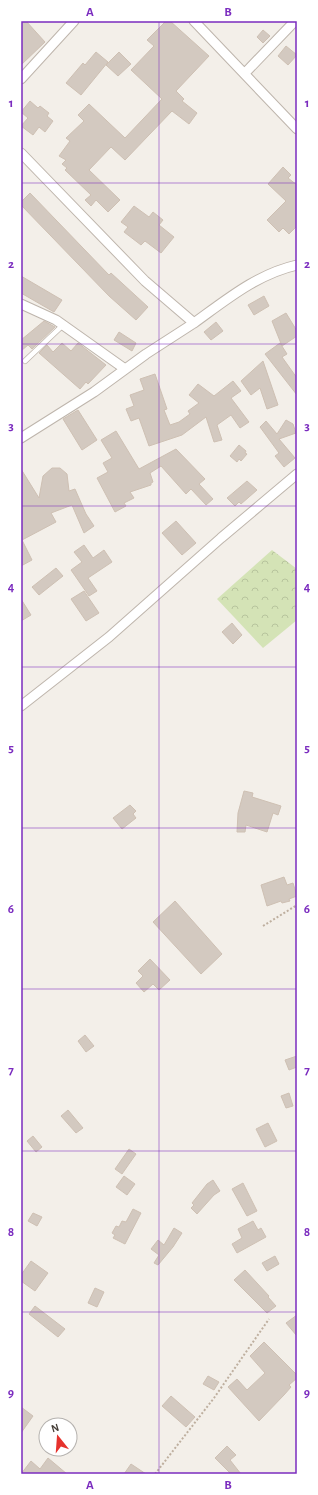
<svg xmlns="http://www.w3.org/2000/svg" width="318" height="1495" font-family="'Alegreya Sans',sans-serif">
<defs>
<pattern id="forest-crowns" width="20" height="18" patternUnits="userSpaceOnUse"><rect width="20" height="18" fill="#d4e3b6"/><path d="M2 6a3 3 0 1 1 6 0M12 15a3 3 0 1 1 6 0" fill="none" stroke="#b7c49d"/></pattern>
</defs>
<rect width="100%" height="100%" fill="#f3efe9"/>
<path fill="url(#forest-crowns)" d="M272 550 297 569V620L263 648 217 599Z"/>
<path fill="#d3c9c0" stroke="#cec0b3" d="M21 21H26L45 42 21 65Z
M166 21H170L209 56 176 91 184 99 182 101 197 113 189 124 172 111 125 160 111 147 89 170 120 200 108 212 96 200 91 206 85 200 91 195 65 170 67 168 62 164 66 160 59 156 70 141 66 138 84 121 78 115 89 104 125 138 162 99 131 70 154 46 147 40Z
M263 30 270 36 263 43 257 37Z
M286 46 297 55 288 65 278 56Z
M96 52 108 62 81 95 66 83 83 63 85 65Z
M119 52 131 64 118 76 106 65Z
M30 101 38 108 40 106 49 113 47 116 53 121 45 132 39 127 33 135 21 126 28 118 21 112Z
M283 167 291 175 288 178 297 185V226L289 234 283 228 279 232 267 220 286 201 268 184Z
M30 193 109 275 111 273 148 307 136 320 109 296 21 205V202Z
M134 206 149 217 153 212 163 220 159 225 174 237 161 253 145 241 141 245 124 232 128 227 121 222Z
M21 276 62 300 54 312 21 293Z
M264 296 269 306 254 315 248 305Z
M286 313 297 331V336L282 346 272 321Z
M44 321 55 327 33 348 32 349 28 345 21 351V340Z
M216 322 223 331 211 340 204 332Z
M119 332 136 343 132 351 114 340Z
M62 343 71 351 78 343 106 365 88 384 86 382 80 389 39 353 47 345 53 352Z
M280 343 287 354 282 357 297 378V395L265 354Z
M263 361 278 405 267 409 260 388 251 395 241 381Z
M155 374 167 409 164 410 170 425 179 422 190 414 188 411 199 403 189 395 198 384 214 396 233 381 241 391 231 398 249 422 240 428 231 415 217 425 222 440 214 442 206 417 182 435 149 446 139 418 131 421 126 409 134 406 130 395 144 390 140 379Z
M78 410 97 440 82 450 63 419Z
M286 420 293 424 296 433 279 439 295 458 284 467 275 456 279 453 260 427 266 421 277 434Z
M116 431 139 469 176 449 205 479 199 484 213 499 206 505 191 489 186 494 161 466 150 473 153 482 151 483V485L130 492 134 498 124 503 126 506 115 512 97 478 108 472 103 463 112 458 101 440Z
M239 445 246 451 245 453 247 454 241 461 239 459 237 462 230 456Z
M52 468H60L67 474 69 491 75 489 86 514 94 526 84 533 72 505 51 513 56 522 22 540 32 560 21 566V469L39 498 43 476Z
M247 481 257 490 241 504 239 502 235 506 227 498Z
M176 521 196 543 182 555 162 533Z
M84 545 93 558 104 550 112 562 88 578 97 591 89 596 71 570 82 562 74 552Z
M56 568 63 576 39 595 32 587Z
M84 591 99 613 86 621 71 599Z
M21 599 31 615 21 621Z
M232 623 242 635 233 644 222 632Z
M244 791 253 793 252 797 281 806 278 815 273 813 267 832 246 825 245 832H237L238 813Z
M130 805 136 811 133 814 136 818 122 829 113 818Z
M284 877 287 885 293 883 297 896 289 899 290 901 282 903 281 901 267 906 261 885Z
M175 901 222 954 201 974 153 922Z
M150 959 170 980 159 990 153 984 144 992 136 983 143 976 138 971Z
M85 1035 94 1046 86 1052 78 1041Z
M297 1056V1067L289 1070 285 1060Z
M289 1093 293 1106 286 1108 281 1096Z
M68 1110 83 1128 76 1133 61 1116Z
M268 1123 277 1141 265 1147 256 1129Z
M33 1136 42 1147 36 1152 27 1141Z
M129 1149 136 1154 122 1174 115 1169Z
M124 1176 135 1184 127 1195 116 1187Z
M213 1180 220 1191 214 1195 197 1214 191 1208 194 1205 192 1203 207 1184Z
M243 1183 257 1211 247 1216 232 1189Z
M133 1209 141 1213 125 1244 113 1238 115 1235 112 1233 116 1226 119 1227 122 1221 126 1222Z
M33 1213 42 1217 37 1226 28 1221Z
M253 1221 258 1230 261 1228 266 1237 237 1253 232 1244 242 1238 238 1229Z
M174 1228 182 1233 173 1247 158 1265 154 1263 159 1255 151 1249 158 1240 164 1245Z
M275 1256 279 1264 267 1271 262 1263Z
M31 1261 48 1273 35 1291 21 1281V1275Z
M245 1270 269 1296 268 1297 276 1306 267 1313 234 1280Z
M95 1288 104 1292 97 1307 88 1303Z
M35 1306 65 1329 58 1337 29 1314Z
M297 1315V1336L286 1323Z
M264 1342 297 1375V1378L289 1385 291 1387 284 1395 259 1421 228 1387 237 1379 247 1390 265 1373 250 1356Z
M208 1376 219 1382 214 1390 203 1384Z
M171 1396 195 1417 186 1427 162 1406Z
M21 1407 33 1416 21 1433Z
M227 1446 236 1455 230 1460 241 1474H231L215 1458Z
M48 1458 67 1474H21L31 1461 40 1469Z
M131 1464 146 1474H124Z"/>
<g fill="none" stroke-linecap="round" stroke-linejoin="round">
<defs>
<path id="lane" d="M25 361 63 325"/>
<path id="street" d="M194 21 297 129
M245 73 295 21
M21 79 74 21
M21 153 145 281 194 323C226 300 257 274 297 265
M21 304 56 320 125 369
M21 438 94 392 146 354 194 323
M21 706 109 637 221 538 297 474"/>
</defs>
<use href="#lane" stroke="#beb5ac" stroke-width="6"/>
<use href="#street" stroke="#beb5ac" stroke-width="11"/>
<path stroke="#beaf9f" stroke-width="2" stroke-dasharray="2 2" stroke-linecap="butt" d="M263 926 297 905
M155 1474 214 1398 269 1319"/>
<use href="#lane" stroke="#fff" stroke-width="4.5"/>
<use href="#street" stroke="#fff" stroke-width="9"/>
</g>
<path fill="none" stroke="#7b2cbf" stroke-width="1" stroke-opacity="0.55" d="M159 21V1474M21 183H297M21 344H297M21 506H297M21 667H297M21 828H297M21 989H297M21 1151H297M21 1312H297"/>
<rect width="318" height="1495" fill="none" stroke="#ffffff" stroke-width="44"/>
<g transform="translate(58 1437) rotate(343)"><circle r="19" fill="#ffffff" stroke="#b5b2af"/>
<path d="M0-3L7 15L0 10L-7 15Z" fill="#e6322d"/>
<text y="-6" font-size="11" font-weight="bold" text-anchor="middle" fill="#463f38">N</text>
</g>
<rect x="22" y="22" width="274" height="1451" fill="none" stroke="#7b2cbf" stroke-width="1.5"/>
<g font-size="13" text-anchor="middle" font-weight="bold" fill="#7b2cbf">
<text x="90" y="16">A</text>
<text x="228" y="16">B</text>
<text x="11" y="107">1</text>
<text x="307" y="107">1</text>
<text x="11" y="268">2</text>
<text x="307" y="268">2</text>
<text x="11" y="430">3</text>
<text x="307" y="430">3</text>
<text x="11" y="591">4</text>
<text x="307" y="591">4</text>
<text x="11" y="752">5</text>
<text x="307" y="752">5</text>
<text x="11" y="913">6</text>
<text x="307" y="913">6</text>
<text x="11" y="1074">7</text>
<text x="307" y="1074">7</text>
<text x="11" y="1236">8</text>
<text x="307" y="1236">8</text>
<text x="11" y="1397">9</text>
<text x="307" y="1397">9</text>
<text x="90" y="1489">A</text>
<text x="228" y="1489">B</text>
</g>
</svg>
